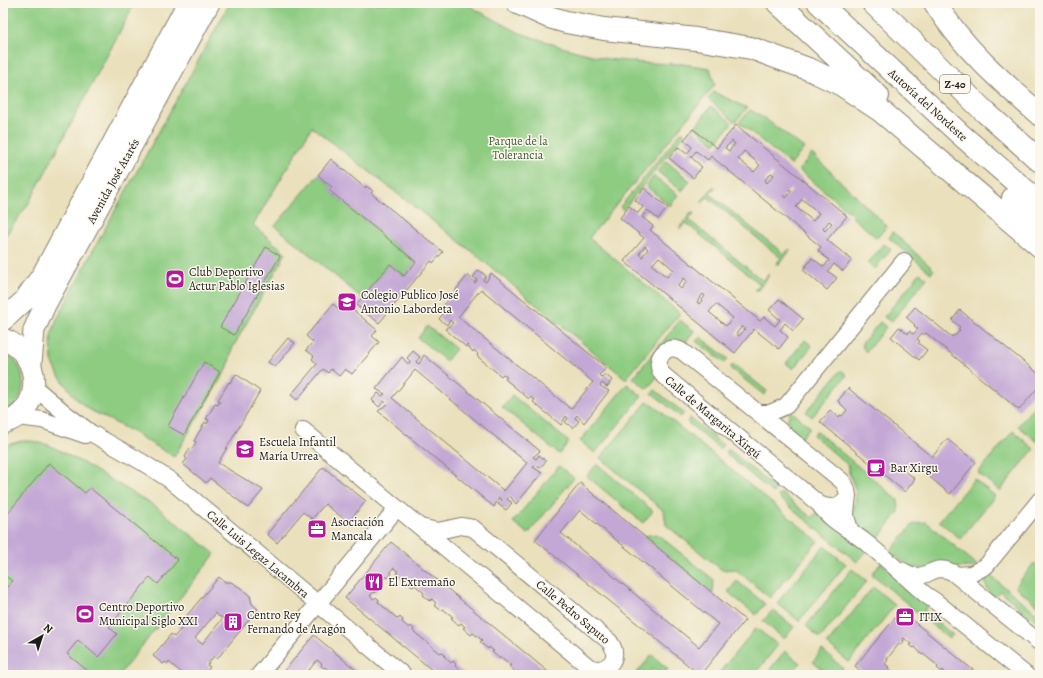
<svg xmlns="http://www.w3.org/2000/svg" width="1043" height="678" font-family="Alegreya,serif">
<rect width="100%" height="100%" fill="#fbf7ec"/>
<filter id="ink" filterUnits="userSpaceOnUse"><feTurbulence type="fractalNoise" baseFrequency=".025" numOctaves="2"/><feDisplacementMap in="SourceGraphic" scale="8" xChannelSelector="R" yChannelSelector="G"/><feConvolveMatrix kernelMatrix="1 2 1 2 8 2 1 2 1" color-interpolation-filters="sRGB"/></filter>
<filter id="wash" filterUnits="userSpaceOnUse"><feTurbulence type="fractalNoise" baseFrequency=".012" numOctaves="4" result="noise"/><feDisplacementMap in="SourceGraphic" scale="16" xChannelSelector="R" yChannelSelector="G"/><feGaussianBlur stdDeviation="0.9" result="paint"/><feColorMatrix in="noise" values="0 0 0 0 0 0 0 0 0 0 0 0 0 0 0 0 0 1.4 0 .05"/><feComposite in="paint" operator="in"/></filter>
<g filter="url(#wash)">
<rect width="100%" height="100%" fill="#eae0bc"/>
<path fill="#8ecc82" stroke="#55744f" d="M3 3H135L29 203 3 239Z
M230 3H466L473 8 520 33 565 48 607 59 644 63 683 64 710 68 715 85 589 238 680 313 626 379 475 254 312 127 253 225 286 253 232 349 228 367 174 457 131 431 90 410 77 400 59 376 52 361 51 336 56 321 90 256Z
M714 92 747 108 735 122 708 99Z
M711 106 732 123 715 144 695 127Z
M750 110 764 118 804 148 791 165 739 122Z
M682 131 685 134 623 210 620 207Z
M812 154 887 226 877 238 851 216 852 214 799 170Z
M666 161 690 181 682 191 658 172Z
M318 175 332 187 329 190 416 262 404 276 390 264 362 298 275 226Z
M654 176 678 195 670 206 646 186Z
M713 187H715L710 194 784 254 790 249V251L779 264H776L781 258 708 197 702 203V201Z
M691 213H694L689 220 763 281 768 274V277L758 290H755L760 284 686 223 680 229V227Z
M893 232 934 270 931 273 889 238Z
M884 244 891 249 875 269 868 263Z
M920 273 927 278 891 322 884 317Z
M680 320 694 331 685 343 671 341 657 377 647 389 633 378Z
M880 322 886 327 866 352 863 348 862 343Z
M427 326 456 349 446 361 418 338Z
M700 337 728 359 725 363 696 341Z
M805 340 812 346 793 369 786 363Z
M3 351C28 363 31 402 3 412Z
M733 364 767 391 764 395 730 368Z
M841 370 847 375 812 417 806 412Z
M627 384 642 396 595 453 580 441Z
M655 390 684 413 681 417 652 393Z
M512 395 569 442 559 454 502 407Z
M1040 399V442L1039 443 1018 426Z
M648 401 818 541 770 598 735 569 722 570 666 525 664 511 600 458Z
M791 411 810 427 801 438C792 431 783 423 791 411Z
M690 418 723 445 720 449 687 422Z
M816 431 898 500 899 512 876 541C867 533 850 523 853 510 854 504 857 498 856 492 854 482 847 475 849 466L813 435Z
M1013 431 1034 449 1000 491 978 473Z
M21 441H31L49 445 83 463 158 508 215 554 119 675H3V446Z
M728 449 776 489 773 493 725 453Z
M597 464 653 511 643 523 587 476Z
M559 466 574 478 528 534 513 522Z
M974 479 995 496 960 539 939 521Z
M781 493 812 518 818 511 867 551 857 562 778 497Z
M926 522 977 565 975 567 922 569 909 567 890 552 913 524Z
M657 534 714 580 713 594 644 536Z
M824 546 846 564 799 621 777 603Z
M881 563 930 603 924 611 953 635 949 639 872 574Z
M1034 563 1040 568V602L1038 605 1015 587Z
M852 569 867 581 820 638 806 626Z
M988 574 1039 615 1035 620 1000 591 994 597C987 590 982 584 988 574Z
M737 581 765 604 756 615 728 592Z
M873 587 895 605 849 662 827 644Z
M773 610 794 627 784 639 763 621Z
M756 628 778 645 754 675H717Z
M822 650 843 668 837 675H828L813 662Z
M785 651 800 663 790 675H765Z
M652 655 668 669 663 675H658L652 669 647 675H635Z"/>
<g id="blocks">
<path fill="#c3a8d5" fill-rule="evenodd" d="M736 125 847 216 827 240 852 260 843 271 834 264 828 271 837 278 827 290 803 270 812 258 824 267 829 260 818 251 821 247 711 156 708 160 696 151 691 157 702 167 693 178 669 158 678 147 687 154 692 147 684 140 693 129 717 148ZM732 141 735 144 729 151 725 148ZM744 151 760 165 754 172 738 159ZM771 173 774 175 767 183 765 180ZM790 189 792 191 786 198 783 196ZM802 199 819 213 813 221 796 207ZM829 221 832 223 825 231 823 229Z
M331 159 365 188 366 186 373 191 371 193 443 252 433 263 431 261 379 323 356 305 390 264 404 276 416 262 329 190 332 187 318 175Z
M644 188 668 208 658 219 647 210 642 217 653 226 650 230 760 321 764 317 775 326 780 320 769 310 779 299 803 319 793 331 785 323 780 330 788 337 779 349 754 329 735 353 624 261 644 238 620 218 629 206 638 213 643 207 635 200ZM645 246 648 249 642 257 639 254ZM659 257 674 270 667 277 652 265ZM684 278 687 281 681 289 678 286ZM703 294 705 296 699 304 697 302ZM716 304 733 318 726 326 709 312ZM742 326 745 329 739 336 736 334Z
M266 247 280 256 234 335 220 327Z
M479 270 486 276 483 280 486 282 491 273 607 368 599 375 602 378 605 374 612 380 607 387 602 383 600 386 609 391 584 423 577 415 575 418 579 421 573 428 565 422 568 418 566 416 561 425 533 402 535 400 530 397 529 399 505 379 507 377 503 374 501 376 477 356 478 354 474 350 473 352 467 345 466 347 445 329 453 323 450 320 447 325 439 319 445 311 449 315 451 312 442 307 468 275 475 283 477 280 473 277ZM481 289 593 382 571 409 458 317Z
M344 302 377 330 372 336 379 342 352 374 345 369 339 376 331 369 328 373 323 369 297 400 291 395 317 364 312 359 314 356 306 350 313 342 306 336 333 304 339 309Z
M915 307 952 337 953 335 955 336 960 330 958 329 960 327 952 320 960 310 1040 375V385L1019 410 926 333 924 335 922 333 917 339 920 341 918 343 927 350 919 360 891 337 899 327 908 334 909 331 913 334 918 329 914 326 915 325 906 317Z
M288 338 295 343 275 367 268 362Z
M413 351 420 357 416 362 419 364 424 355 540 451 533 457 536 459 539 455 546 461 540 468 536 465 533 467 542 473 516 504 510 496 507 499 512 503 506 510 498 504 502 500 499 498 494 507 378 411 387 404 384 401 379 407 372 400 378 393 382 396 385 394 376 389 402 357 408 364 411 362 407 358ZM415 370 527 463 504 491 392 398Z
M204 362 220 372 184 435 168 426Z
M236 374 260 391 218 463 263 490 248 508 210 478 206 483 183 464 187 459 185 457 190 448 192 449 196 442 194 441 205 422 207 424 209 420 206 419 215 404 218 405 220 401 218 400 229 382 230 383Z
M848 388 932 457 947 439 976 462 950 494 913 463 912 464 910 462 904 470 915 479 905 492 820 422 830 410 839 417 840 415 842 416 847 410 838 401Z
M49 463 85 493 90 488 178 560 158 584 150 577 109 627 117 634 98 657 78 640 67 654 93 675H3V592L12 581 3 574V519Z
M323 467 366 501 348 522 325 504 312 519 303 512 277 543 267 534Z
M580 483 745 620 700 675 535 540ZM580 510 718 624 699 647 561 533Z
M391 542 552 675H522L518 671 517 673 509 666 511 665 501 657 500 659 492 652 494 651 489 647 488 649 480 642 482 640 473 633 471 635 463 628 465 627 461 623 459 625 451 618 453 617 443 609 442 611 434 605 436 603 432 599 430 601 423 595 424 593 415 585 413 587 406 581 407 579 404 576 403 578 396 573 398 571 393 568 390 572 392 573 388 578 386 576 377 587 379 588 375 593 374 591 370 596 374 599 376 597 379 600 378 602 398 619 400 617 403 620 402 622 409 628 411 626 414 629 413 631 440 653 442 652 445 655 444 656 451 663 453 661 456 664 455 666 466 675H438L345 598Z
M219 577 225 582H231L241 588 250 596 252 604 258 609 217 659 214 656 207 665 210 667 204 675H182L183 674 169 662 168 664 165 662 163 664 153 656 171 634 174 637 181 629 178 626ZM216 613 218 616 223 618 202 644 195 638Z
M901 611 979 675H946L947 674 943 670 942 672 937 668 938 666 923 654 922 655 915 647 914 648 909 645 911 644 904 638 903 640 904 641 901 645 899 644 887 659 888 660 885 664 889 667 888 668 896 675H865L855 666Z
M314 635 362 675H335L325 667 324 668 321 666 322 664 317 660 305 675H281Z"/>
</g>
</g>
<g filter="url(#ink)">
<use href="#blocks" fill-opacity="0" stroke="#837e6c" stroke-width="1"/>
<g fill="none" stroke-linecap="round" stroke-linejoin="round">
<defs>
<path id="minor" d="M34 387 66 414 91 433 142 462 170 480 403 675
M759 413H770L786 406 904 261
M17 417 42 420 85 435
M303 430 589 667C606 674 622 659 610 642L473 528 461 526 438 531 420 527
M848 496C840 507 832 510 819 504L662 374C652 359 667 341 683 352L842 481C852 492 846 503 846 515 847 521 849 526 851 531
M819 504C830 521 849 529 864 541 886 558 905 577 926 595L935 601 1026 675
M901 570C906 572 911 576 917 576 931 576 933 564 952 572L1040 643
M956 575 971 574 986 566 1040 500
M259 675 397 508"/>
<path id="major" d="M3 320 24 301 43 274 188 3
M3 339C43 353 45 412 3 423
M31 363 34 330 45 305 209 3"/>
<path id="highway" d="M518 3 549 17 566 22 604 29 696 39 751 48 811 70 842 85 881 111 1040 246
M778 3 878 96
M819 3 960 134 1040 203
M873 3 984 111 1040 161
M935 3C962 47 1001 81 1040 115
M1013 198 1040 222"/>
</defs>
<use href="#minor" stroke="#837e6c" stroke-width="18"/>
<use href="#major" stroke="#837e6c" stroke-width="23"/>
<use href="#highway" stroke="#837e6c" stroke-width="24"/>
<use href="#minor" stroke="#fff" stroke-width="16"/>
<use href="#major" stroke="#fff" stroke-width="21"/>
<use href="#highway" stroke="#fff" stroke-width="22"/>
</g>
</g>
<defs>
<symbol id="stadium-square" viewBox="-11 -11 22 22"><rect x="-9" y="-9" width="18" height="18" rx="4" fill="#b5179e" stroke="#fbf7ec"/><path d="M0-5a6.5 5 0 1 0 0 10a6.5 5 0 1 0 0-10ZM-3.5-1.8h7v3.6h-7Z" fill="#fff"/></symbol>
<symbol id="school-square" viewBox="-11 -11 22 22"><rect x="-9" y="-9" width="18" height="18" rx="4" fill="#b5179e" stroke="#fbf7ec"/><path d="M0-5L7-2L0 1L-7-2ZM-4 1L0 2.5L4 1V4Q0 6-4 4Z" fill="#fff"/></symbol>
<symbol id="cafe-square" viewBox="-11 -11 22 22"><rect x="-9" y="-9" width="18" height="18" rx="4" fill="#b5179e" stroke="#fbf7ec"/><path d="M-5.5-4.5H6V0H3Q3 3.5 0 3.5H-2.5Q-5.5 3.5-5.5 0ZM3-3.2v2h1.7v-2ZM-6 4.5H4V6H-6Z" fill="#fff"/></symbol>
<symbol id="office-square" viewBox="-11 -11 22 22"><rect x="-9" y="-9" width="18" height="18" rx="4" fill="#b5179e" stroke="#fbf7ec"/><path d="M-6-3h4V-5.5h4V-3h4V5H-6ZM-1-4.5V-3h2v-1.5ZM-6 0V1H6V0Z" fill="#fff"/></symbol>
<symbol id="restaurant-square" viewBox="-11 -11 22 22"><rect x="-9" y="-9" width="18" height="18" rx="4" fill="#b5179e" stroke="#fbf7ec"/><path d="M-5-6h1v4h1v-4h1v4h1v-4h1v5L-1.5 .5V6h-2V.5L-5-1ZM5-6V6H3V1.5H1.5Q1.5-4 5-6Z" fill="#fff"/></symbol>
<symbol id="building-square" viewBox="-11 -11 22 22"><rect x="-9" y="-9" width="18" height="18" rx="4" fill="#b5179e" stroke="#fbf7ec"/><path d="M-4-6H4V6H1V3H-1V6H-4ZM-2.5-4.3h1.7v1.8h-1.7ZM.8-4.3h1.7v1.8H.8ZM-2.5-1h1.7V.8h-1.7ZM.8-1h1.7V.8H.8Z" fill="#fff"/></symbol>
</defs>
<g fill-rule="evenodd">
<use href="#stadium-square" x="164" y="268" width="22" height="22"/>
<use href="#school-square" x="336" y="291" width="22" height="22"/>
<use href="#school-square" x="234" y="438" width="22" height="22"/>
<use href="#cafe-square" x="865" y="457" width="22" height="22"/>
<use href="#office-square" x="306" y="518" width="22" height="22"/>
<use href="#restaurant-square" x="363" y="571" width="22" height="22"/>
<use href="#stadium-square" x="74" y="603" width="22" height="22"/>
<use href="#office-square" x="894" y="606" width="22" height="22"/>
<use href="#building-square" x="222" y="611" width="22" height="22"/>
</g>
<g text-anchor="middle" stroke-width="3" stroke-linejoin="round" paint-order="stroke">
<rect fill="#fbf7ec" stroke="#5f5e5a" stroke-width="1" x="940" y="75" width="30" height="18" rx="3"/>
<g font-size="11" font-weight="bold" fill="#1c1c1c">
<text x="955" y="88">Z-40</text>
</g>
<g font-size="12" fill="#1c1c1c" stroke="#fbf7ec">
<text transform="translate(928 105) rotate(42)" y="4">Autovía del Nordeste</text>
<text transform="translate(113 181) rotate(-61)" y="4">Avenida José Atarés</text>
<text transform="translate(713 417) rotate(40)" y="4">Calle de Margarita Xirgú</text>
<text transform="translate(258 554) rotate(40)" y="4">Calle Luis Legaz Lacambra</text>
<text transform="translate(573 612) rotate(40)" y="4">Calle Pedro Saputo</text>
</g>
<g font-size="12" fill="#445a40" stroke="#fbf7ec">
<text x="518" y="145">Parque de la<tspan x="518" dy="14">Tolerancia</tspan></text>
</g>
<g font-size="12" fill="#1c1c1c" stroke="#fbf7ec" text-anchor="start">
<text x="189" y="276">Club Deportivo<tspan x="189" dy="14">Actur Pablo Iglesias</tspan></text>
<text x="361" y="299">Colegio Publico José<tspan x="361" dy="14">Antonio Labordeta</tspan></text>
<text x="259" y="446">Escuela Infantil<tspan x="259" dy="14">María Urrea</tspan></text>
<text x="890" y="472">Bar Xirgu</text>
<text x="331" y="526">Asociación<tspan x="331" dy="14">Mancala</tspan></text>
<text x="388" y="586">El Extremaño</text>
<text x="99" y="611">Centro Deportivo<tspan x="99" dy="14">Municipal Siglo XXI</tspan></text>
<text x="247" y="619">Centro Rey<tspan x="247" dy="14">Fernando de Aragón</tspan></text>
<text x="919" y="621">ITIX</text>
</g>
</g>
<rect width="1043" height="678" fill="none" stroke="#fbf7ec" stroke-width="16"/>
<g transform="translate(42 636) rotate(39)" stroke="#fbf7ec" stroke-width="3" paint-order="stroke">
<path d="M0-3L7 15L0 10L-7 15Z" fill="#1c1c1c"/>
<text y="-6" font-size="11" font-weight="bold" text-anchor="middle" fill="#1c1c1c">N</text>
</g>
</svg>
